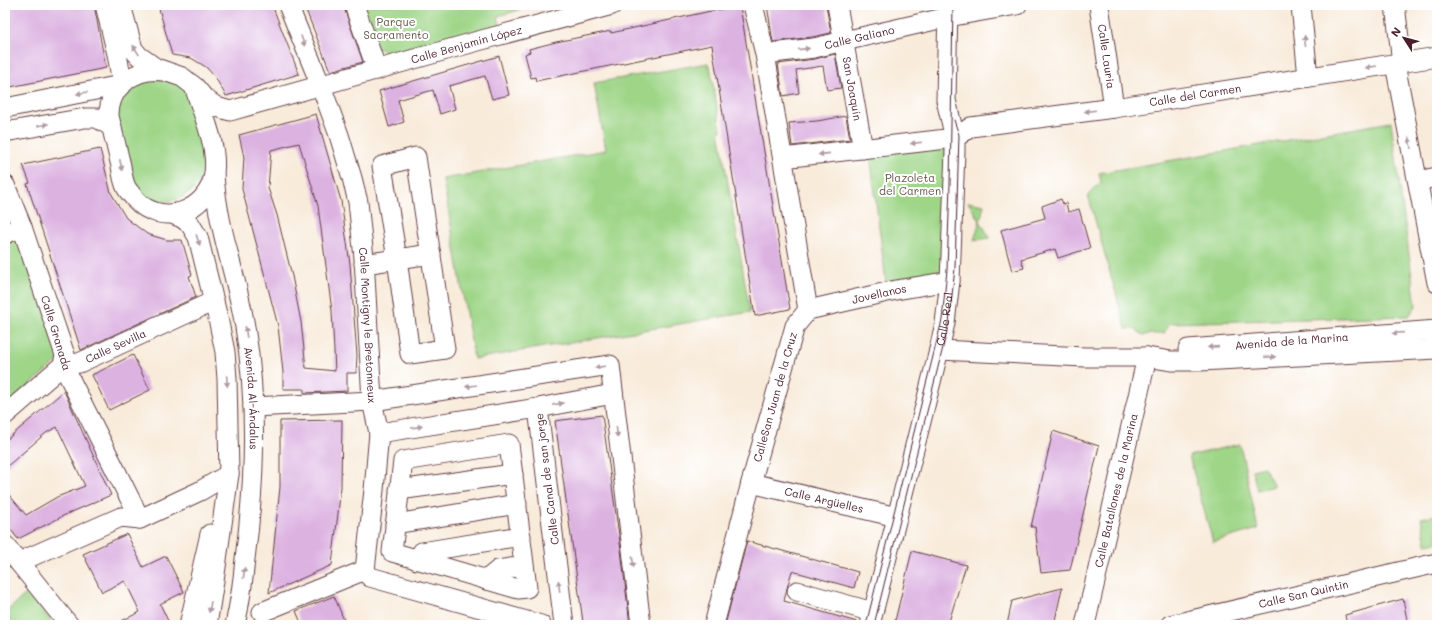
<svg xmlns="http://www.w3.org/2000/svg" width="1442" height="630" font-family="Mali,sans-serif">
<rect width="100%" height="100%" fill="#fff"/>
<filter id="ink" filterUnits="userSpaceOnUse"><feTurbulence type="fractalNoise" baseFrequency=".025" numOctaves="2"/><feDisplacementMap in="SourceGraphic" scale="8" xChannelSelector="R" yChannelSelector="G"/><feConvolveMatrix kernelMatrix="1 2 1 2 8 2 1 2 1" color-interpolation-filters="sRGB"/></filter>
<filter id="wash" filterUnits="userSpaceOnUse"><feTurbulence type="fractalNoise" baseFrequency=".012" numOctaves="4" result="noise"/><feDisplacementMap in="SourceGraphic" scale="16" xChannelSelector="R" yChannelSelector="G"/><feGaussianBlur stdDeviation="0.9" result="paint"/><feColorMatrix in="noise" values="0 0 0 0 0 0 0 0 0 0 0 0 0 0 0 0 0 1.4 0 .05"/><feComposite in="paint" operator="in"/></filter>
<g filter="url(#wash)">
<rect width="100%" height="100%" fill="#f8ebda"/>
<path fill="#9ed587" stroke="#747a59" d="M362 5H536L498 16 500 26 391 55 374 46Z
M708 63V67L710 66 721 131H719L750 312 474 359 443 179 606 150 594 83Z
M142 76 178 82 189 95 205 155V168L202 178 192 191 177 200 160 202 143 195 132 183 115 113 125 86Z
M1391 122 1416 306 1409 316 1170 323 1164 333 1143 335 1135 329H1126L1088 195 1101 182 1099 173Z
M946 141V279L887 291 870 154Z
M968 202 984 205 980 221 990 238 974 240 980 221Z
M21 234 61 358 5 406V241Z
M1240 444 1258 529 1213 542 1189 456Z
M1264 467 1274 486 1257 490 1252 470Z
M1437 515V542L1426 544 1421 518Z
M28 592 54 625H5V613Z"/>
<g id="blocks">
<path fill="#dcb2e1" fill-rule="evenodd" d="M5 5H94L106 68 5 88Z
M158 5H272L299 74 226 96 215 77 206 67 191 58 172 55Z
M304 5H343L363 62 330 71Z
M767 5H826L831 33 812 37 773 42Z
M740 6 790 309 755 316 712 45 536 81 535 77 531 78 525 54 530 52 529 49 556 42 611 31V33L706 12Z
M835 54 841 88 827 90 823 66 796 70 799 93 783 96 778 64 815 59Z
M499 56 509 95 492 99 485 76 449 86 455 109 440 114 433 90 398 100 404 122 389 127 379 91Z
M316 114 341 201 350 264 357 356 356 373H347V391L304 393V389H283V372L278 326 242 189 244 157 239 135ZM299 143 318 206 332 311 335 371 306 368 301 322 292 276 277 215 268 188 271 150Z
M846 116 850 139 792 146 789 123 817 121Z
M100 149 111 193 126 218 147 234 167 240H182L192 275 189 276 196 297 81 350 27 184 30 183 23 165Z
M1061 199 1063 204 1066 203 1068 212 1079 209 1090 248 1058 258 1055 249 1021 259 1024 268 1012 271 1001 230 1045 218 1042 206Z
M133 355 150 390 109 410 92 375Z
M64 391 111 495 65 515 18 539 5 522V490L26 515 57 497 85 486 57 427 46 433 5 468V441Z
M602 415 621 550 630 625H593L583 622 555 421Z
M342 420 341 487 332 565 269 593 280 487V421Z
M1053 431 1099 446 1070 570 1041 573 1035 527H1031Z
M127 534 143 567 166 556 184 592 160 604 170 625H113L140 612 125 581 102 592 83 554Z
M747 541 858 572 854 588 792 571 787 588 784 601 857 622V625H725Z
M912 551 966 565 948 625H894Z
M1062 588 1054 625H1007L1012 601Z
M334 596 346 625H302L296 611Z
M1403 599 1408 625H1347L1345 615Z"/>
</g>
</g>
<g filter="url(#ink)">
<use href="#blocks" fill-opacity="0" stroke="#643e45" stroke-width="1"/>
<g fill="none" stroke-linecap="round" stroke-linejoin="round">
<defs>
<g id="minor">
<path d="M105 5 117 54 121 77 124 83"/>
<path id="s1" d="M121 5 133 49 139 56 156 68 182 77 195 87 205 99 217 107 230 111 478 41 612 5"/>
<path id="s2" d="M288 5 321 86 339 135 352 178 358 202 364 258 372 401 379 433 374 490 365 570"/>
<path d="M354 5 377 70"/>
<path id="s3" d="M837 5 863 149"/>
<path id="s4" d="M1099 5 1114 108"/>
<path d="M1301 5 1308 77"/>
<path d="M1395 5 1402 63"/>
<path id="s5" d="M765 54 814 48 948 17 1017 5"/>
<path d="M1395 64 1437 283"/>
<path d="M164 71C135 67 109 86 109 116 113 133 117 149 121 166 122 173 123 181 126 187 128 191 132 195 135 199 161 228 208 212 214 174 218 146 203 115 195 89"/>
<path d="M5 108 116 86H120"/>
<path d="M5 132 85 118H97L112 127"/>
<path d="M416 157 445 349 410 354 397 259 382 166Z"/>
<path id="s6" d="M783 158 955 138 971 127 1114 108 1437 57"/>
<path id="s7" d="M214 174C217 227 237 276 245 327 258 404 255 483 245 559 243 581 240 603 235 625"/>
<path d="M1418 181 1437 177"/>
<path d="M5 185 22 227 65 355 63 365 140 519"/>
<path d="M172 214 182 218 190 224 198 237 218 318 225 352 227 379 229 474 214 581 207 625"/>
<path d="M5 234 22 227"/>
<path d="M364 264 431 254"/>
<path id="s8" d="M808 310 896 290 950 281"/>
<path id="s9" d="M1188 349 1437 330"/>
<path d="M939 350 1085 357H1147L1171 361H1200L1437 349"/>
<path d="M253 407 372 401 610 365 641 625"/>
<path id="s10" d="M5 415 63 365 79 363 214 301"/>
<path d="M379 433 538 408"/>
<path d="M509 444 527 588 518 589 392 552 403 461Z"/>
<path id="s11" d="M751 483 897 517"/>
<path d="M399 490 513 474"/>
<path d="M395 524 517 504"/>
<path d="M5 545 69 625"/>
<path d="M417 560 422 552 521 536"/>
<path d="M19 562 121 517 140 519 200 491 229 474"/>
<path d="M365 570 370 577 541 625"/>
<path d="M486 580 498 570 524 566"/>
<path d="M797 591 873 612"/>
<path d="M262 612 365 570"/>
<path d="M191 625 190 621 210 534"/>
<path d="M564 625 538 408 613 394"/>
<path id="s12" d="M714 625 751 483 795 326 808 310 765 54 753 5"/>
<path id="s13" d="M870 625 939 350 945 323 950 281 955 151V138L946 100 948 5"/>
<path id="s14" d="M1085 625 1147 357"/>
<path id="s15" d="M1170 625 1437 563"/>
</g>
</defs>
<use href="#minor" stroke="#643e45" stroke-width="21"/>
<use href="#minor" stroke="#fff" stroke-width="19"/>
<path stroke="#4a1f2b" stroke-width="1" d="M866 625 942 320 947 270 950 184 953 5
M874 625 949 323 955 268 959 135 954 120"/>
</g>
<defs><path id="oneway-solid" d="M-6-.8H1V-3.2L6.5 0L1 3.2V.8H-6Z"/></defs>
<g fill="#ae9aa0">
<use href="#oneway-solid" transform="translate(303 41) rotate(68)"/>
<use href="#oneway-solid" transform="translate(1305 41) rotate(-95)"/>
<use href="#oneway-solid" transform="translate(804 49) rotate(-6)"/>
<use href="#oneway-solid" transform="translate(136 50) rotate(-123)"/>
<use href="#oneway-solid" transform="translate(1371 67) rotate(171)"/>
<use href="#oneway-solid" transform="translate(82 93) rotate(170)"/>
<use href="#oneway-solid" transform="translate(1090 111) rotate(173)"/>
<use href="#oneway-solid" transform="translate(43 125) rotate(-10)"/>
<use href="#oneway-solid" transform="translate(916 143) rotate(173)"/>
<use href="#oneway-solid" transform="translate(1410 143) rotate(-101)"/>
<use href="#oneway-solid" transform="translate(824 154) rotate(174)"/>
<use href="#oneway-solid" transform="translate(121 165) rotate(77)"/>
<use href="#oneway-solid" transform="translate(198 240) rotate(71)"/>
<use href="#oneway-solid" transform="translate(246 332) rotate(-98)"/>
<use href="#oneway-solid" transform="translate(1398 333) rotate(176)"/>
<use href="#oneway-solid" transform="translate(1213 347) rotate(176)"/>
<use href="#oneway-solid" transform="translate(1270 357) rotate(-3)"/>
<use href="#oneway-solid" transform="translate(600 367) rotate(171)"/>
<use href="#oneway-solid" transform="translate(227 381) rotate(87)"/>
<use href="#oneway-solid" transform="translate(471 386) rotate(171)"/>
<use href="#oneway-solid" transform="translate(558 404) rotate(-11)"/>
<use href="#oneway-solid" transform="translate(417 427) rotate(-9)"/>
<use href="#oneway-solid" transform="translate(617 432) rotate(83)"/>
<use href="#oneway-solid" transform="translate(633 562) rotate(83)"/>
<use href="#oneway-solid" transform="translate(244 573) rotate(-83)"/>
<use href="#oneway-solid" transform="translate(559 586) rotate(-97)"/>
<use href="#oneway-solid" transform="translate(210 607) rotate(100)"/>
</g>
</g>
<g text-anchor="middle" stroke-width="4" stroke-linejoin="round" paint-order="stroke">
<g font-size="11" fill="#635647" stroke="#fff">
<text x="396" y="26">Parque<tspan x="396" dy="13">Sacramento</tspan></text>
<text x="910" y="182">Plazoleta<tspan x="910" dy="13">del Carmen</tspan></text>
</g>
<g font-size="11" fill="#4a1f2b" stroke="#fff">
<text dy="4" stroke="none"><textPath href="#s5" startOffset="96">Calle Galiano</textPath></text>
<text dy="4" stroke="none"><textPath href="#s1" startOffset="409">Calle Benjamín López</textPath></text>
<text dy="4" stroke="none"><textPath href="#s4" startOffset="52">Calle Lauria</textPath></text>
<text dy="4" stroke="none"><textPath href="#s3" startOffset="85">San Joaquín</textPath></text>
<text dy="4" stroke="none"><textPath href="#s6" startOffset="419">Calle del Carmen</textPath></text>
<text dy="4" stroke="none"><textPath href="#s8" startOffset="73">Jovellanos</textPath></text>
<text dy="4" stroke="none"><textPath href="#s13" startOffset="315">Calle Real</textPath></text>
<text dy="4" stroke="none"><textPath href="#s2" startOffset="333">Calle Montigny le Bretonneux</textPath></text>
<text transform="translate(56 333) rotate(73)" y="4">Calle Granada</text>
<text dy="4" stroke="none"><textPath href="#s9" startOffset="104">Avenida de la Marina</textPath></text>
<text dy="4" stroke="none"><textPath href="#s10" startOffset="133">Calle Sevilla</textPath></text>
<text dy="4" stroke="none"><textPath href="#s12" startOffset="236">CalleSan Juan de la Cruz</textPath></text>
<text dy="4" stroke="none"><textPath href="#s7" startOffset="228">Avenida Al-Ándalus</textPath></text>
<text transform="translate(547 479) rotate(-97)" y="4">Calle Canal de san jorge</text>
<text dy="4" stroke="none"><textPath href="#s14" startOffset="138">Calle Batallones de la Marina</textPath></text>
<text dy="4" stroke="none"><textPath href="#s11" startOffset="75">Calle Argüelles</textPath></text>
<text dy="4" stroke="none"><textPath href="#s15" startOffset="137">Calle San Quintin</textPath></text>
</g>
</g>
<rect width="1442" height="630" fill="none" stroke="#fff" stroke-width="20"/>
<g transform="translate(1404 38) rotate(306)" stroke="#ffffff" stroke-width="3" paint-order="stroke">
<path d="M0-3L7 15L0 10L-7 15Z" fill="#4a1f2b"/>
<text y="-6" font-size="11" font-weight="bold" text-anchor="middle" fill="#4a1f2b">N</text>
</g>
</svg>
